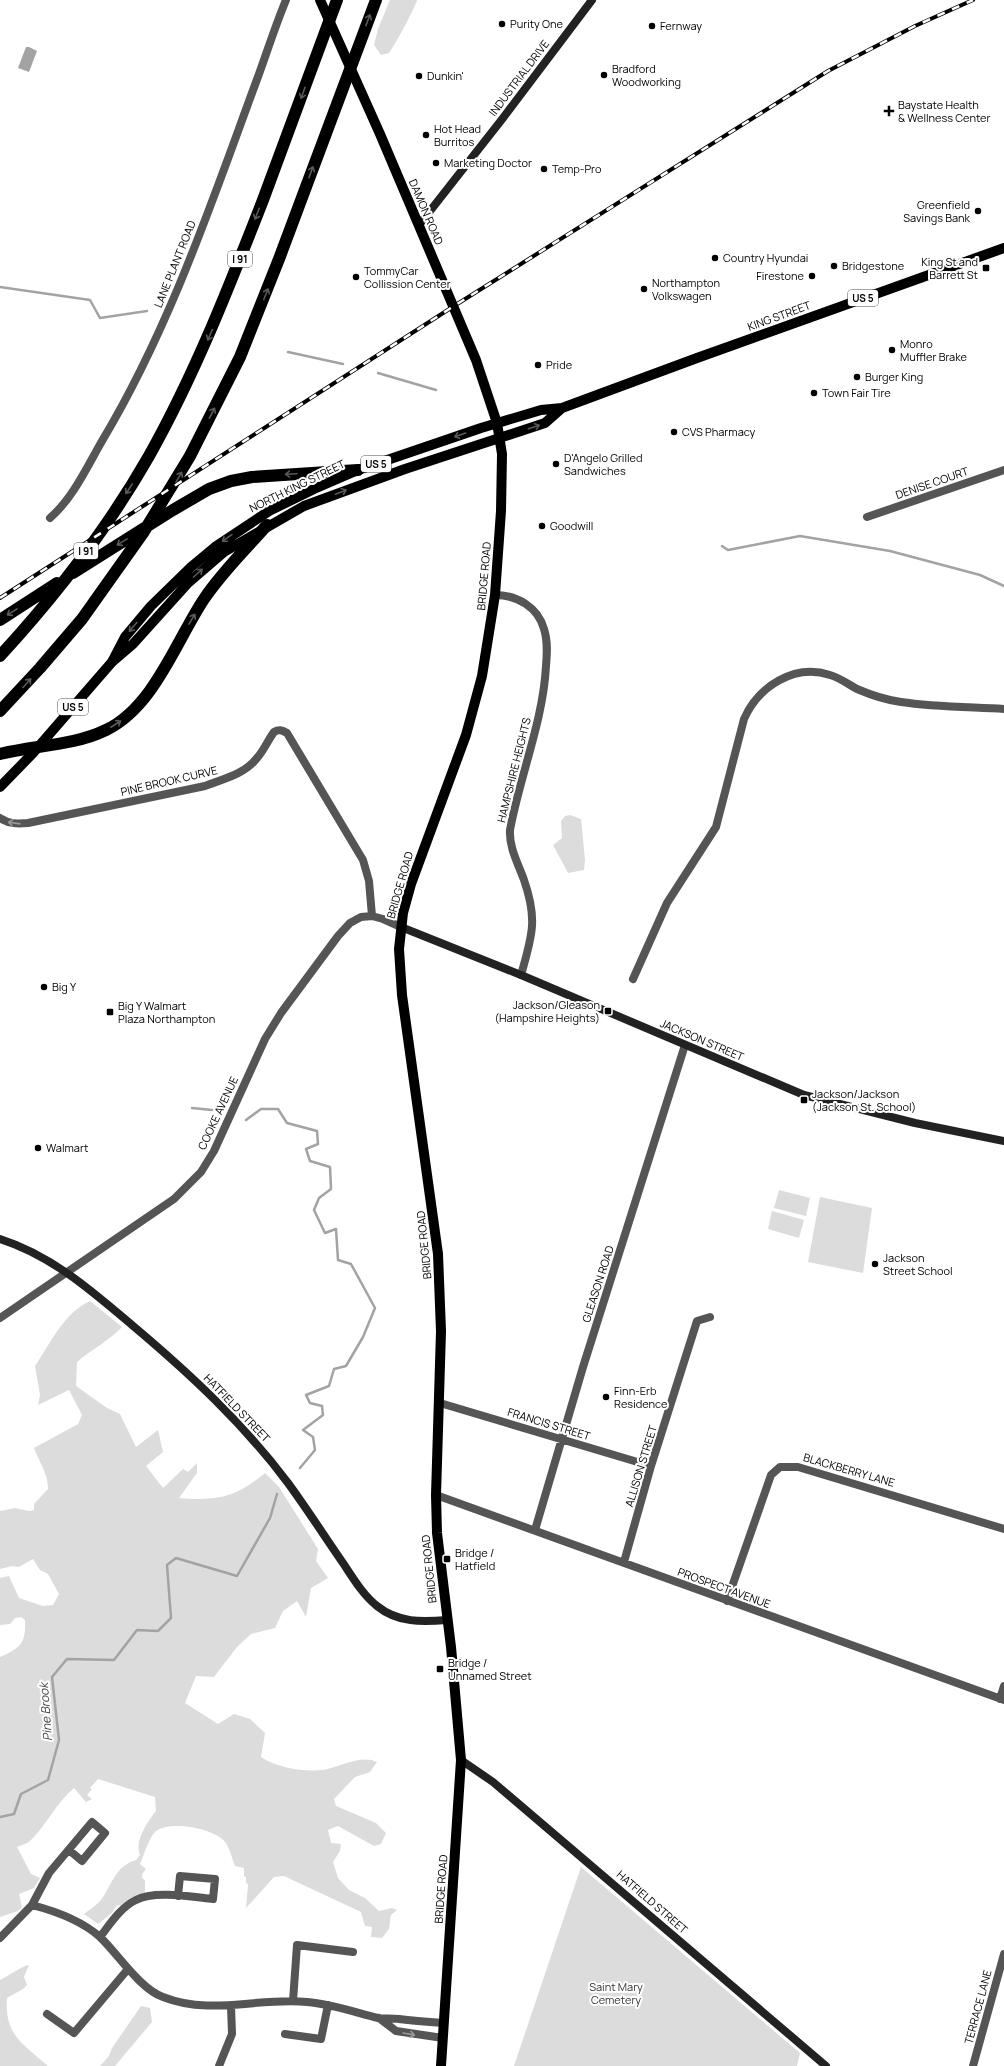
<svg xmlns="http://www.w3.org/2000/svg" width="1004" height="2066" font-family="Manrope,sans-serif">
<rect width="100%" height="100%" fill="#fff"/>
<path fill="#dcdcdc" d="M390 0H417C414 10 395 45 389 53L381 55 374 45 378 29Z
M570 815 581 819 585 860 584 870 568 873 553 845 562 838 561 821 565 816Z
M779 1190 810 1198 806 1216 774 1208Z
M820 1197 872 1208 863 1273 808 1262Z
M772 1211 804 1220 799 1238 768 1229Z
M90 1301 122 1327C110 1340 91 1350 77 1362L76 1386 107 1408 120 1414 136 1447 158 1430 163 1452 146 1466 163 1488 183 1469 188 1472 197 1463V1473L179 1498C218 1501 235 1498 265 1473L279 1487 318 1549 316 1561 328 1578 311 1588 306 1617 297 1601 283 1611 275 1628 251 1634 237 1647 214 1677 196 1676 185 1703 218 1724 234 1714 250 1719 265 1733 261 1757C277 1768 304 1772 323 1770 339 1767 362 1754 377 1762L370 1772 355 1777 334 1799 336 1806 376 1823 386 1833 381 1844 374 1846 338 1826 328 1830 331 1843 341 1844 340 1851 333 1862 338 1878 349 1890 365 1898 379 1911 392 1908 397 1910 391 1915 389 1929 382 1938 371 1937 372 1927 365 1926 361 1912 284 1876 274 1877 246 1908 248 1884 246 1883V1877L244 1876V1868L235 1866C232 1859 230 1849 226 1843 216 1828 170 1820 156 1831 149 1837 144 1855 140 1864L146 1869 142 1874V1878L145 1880V1893L123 1906 117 1905 112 1913 98 1924 84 1914C89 1910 97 1905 101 1900 112 1885 115 1866 136 1860L140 1855C134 1841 148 1821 156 1811L155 1797 98 1779 90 1788 92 1789 87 1795 92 1799 86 1802 74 1788C56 1803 46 1826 29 1842 26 1844 21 1845 17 1847L31 1874 40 1878 34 1888 19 1894 22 1907 18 1911 0 1917V1657C21 1648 26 1643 25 1620L21 1617 15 1618 10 1624 0 1625V1578L9 1576 19 1598 43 1606 53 1605 59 1594 48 1574 40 1570 33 1559 19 1567 12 1566 0 1569V1511L15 1508 29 1511 34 1510V1504L48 1489C48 1473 39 1462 34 1448L78 1424 82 1415 69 1390 38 1405 40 1395 35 1366C51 1342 64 1313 90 1301Z
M581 1867 800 2053 797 2066H514Z
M29 1965 24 1977 27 1985 23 1989 7 1998C4 2035 24 2045 48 2066H0V1980C9 1976 21 1966 29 1965Z
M141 2006 150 2008 152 2022 115 2066H100L109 2056 112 2048Z"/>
<path fill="#a3a3a3" d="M26 47H29L37 51 29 72 18 68Z"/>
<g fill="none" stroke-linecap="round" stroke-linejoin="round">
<path stroke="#a3a3a3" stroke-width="2.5" d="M0 287 90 300 100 318 147 311
M288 352 343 364
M378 373 436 390
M722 546 728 550 800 536 890 551 980 575 1004 586
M192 1108 212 1110
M246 1120 261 1109H278L287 1123 317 1131 318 1144 306 1149 310 1161 330 1167 331 1189 319 1198 314 1210 325 1233 336 1229 338 1260 351 1264 375 1308 363 1337 346 1366 334 1369 329 1386 306 1395 310 1403 322 1406 323 1415 303 1430 313 1437 315 1450 300 1468
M0 1817 14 1814 21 1794 48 1780 59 1740 52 1677 67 1659 114 1660 137 1630 158 1631 171 1618 167 1565 176 1558 237 1576 270 1518 277 1494"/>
<path stroke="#555" stroke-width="8" d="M867 517 1004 470
M50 518C73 498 87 467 102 441 171 326 213 198 259 74 268 49 276 24 286 0
M495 595C517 595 538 607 544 629 548 641 547 654 546 666 543 722 520 775 510 830 509 848 518 863 524 880 538 920 532 936 521 975
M0 818C9 824 18 824 28 823L205 786C223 779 245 774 257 758 264 750 268 740 274 732 279 729 282 730 287 733L363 860 369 881 372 916
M633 979 667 903 716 827 744 719C758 687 794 663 830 675 840 678 848 684 857 689 871 695 886 700 901 702 934 707 970 707 1004 709
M0 1318 174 1199 201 1172 214 1151 265 1039 281 1013 338 936 350 923 361 917 372 916 383 919 401 927
M440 1403 651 1466
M436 1495 1004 1700
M535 1530 583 1367 685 1045
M624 1562 651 1466 697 1321 710 1317
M727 1601 771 1475 780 1467H798L1004 1529
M1000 1699 1004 1686
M32 1905C55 1911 82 1921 100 1937 118 1954 140 1989 163 1997 211 2016 258 1997 307 2002 332 2004 354 2012 378 2018 384 2019 392 2018 399 2019 414 2021 429 2022 444 2023
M100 1937C110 1924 121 1907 136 1900 154 1890 193 1897 213 1899L215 1879 180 1876 178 1896
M0 1938 32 1905 49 1873 92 1822 105 1833 82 1861 69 1850
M293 2001 297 1945 353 1952
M47 2014 74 2033 128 1969
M379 2018 396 2031 443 2038
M285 2034 321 2039 328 2005
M219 2066 232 2034 231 2006
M973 2066 1004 1954"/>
<path stroke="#222" stroke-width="8" d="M419 225 503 118 592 0
M401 927 521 975 804 1095 915 1123 1004 1141
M0 1239C51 1255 92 1291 132 1325 189 1373 243 1423 288 1483 307 1509 325 1537 343 1563 353 1578 363 1595 377 1606 398 1623 422 1622 447 1620
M461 1760 493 1782 826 2066"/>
<path stroke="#000" stroke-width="10" d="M320 0 380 134 476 360 497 423 502 454 501 511 495 595 482 676 466 735 411 884 403 913 399 949 402 995 438 1254 441 1331 436 1495 437 1533 451 1647 461 1760 441 2066
M112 662 125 637 151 606 191 567 215 547 269 511 314 489 358 470 481 428 541 410 562 408 697 358 1004 248
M0 787 33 753 112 662 133 644 188 583 224 552 304 506 405 469 545 423 562 408"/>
<path stroke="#000" stroke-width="12" d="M73 573 173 510 209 489 231 481 252 477 358 470
M0 620 57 583
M0 656C56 595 108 528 149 456 195 374 229 287 263 200 288 133 312 67 337 0
M0 711 40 668 82 619 143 533 190 456 240 357 279 259 376 0
M0 754C35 745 73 746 106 730 154 707 176 641 204 599 222 572 246 549 267 525"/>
<defs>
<path id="rail" d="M0 598 454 306 828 71 915 26 973 0"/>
</defs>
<use href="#rail" stroke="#000" stroke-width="4"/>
<use href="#rail" stroke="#fff" stroke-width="2.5" stroke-dasharray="8" stroke-linecap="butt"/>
</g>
<defs><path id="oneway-shaft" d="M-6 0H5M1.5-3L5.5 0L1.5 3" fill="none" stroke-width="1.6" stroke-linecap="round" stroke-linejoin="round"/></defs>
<g stroke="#595959">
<use href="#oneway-shaft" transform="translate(368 20) rotate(-69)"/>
<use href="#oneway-shaft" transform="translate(303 93) rotate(110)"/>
<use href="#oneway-shaft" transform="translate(311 172) rotate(-70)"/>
<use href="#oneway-shaft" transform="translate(257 214) rotate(111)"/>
<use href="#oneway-shaft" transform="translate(266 294) rotate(-68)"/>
<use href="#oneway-shaft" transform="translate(210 335) rotate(114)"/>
<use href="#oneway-shaft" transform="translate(212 413) rotate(-63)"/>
<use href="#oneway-shaft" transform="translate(534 427) rotate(-18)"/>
<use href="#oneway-shaft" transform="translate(460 435) rotate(161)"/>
<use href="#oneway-shaft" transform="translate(291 474) rotate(177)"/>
<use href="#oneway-shaft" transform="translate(179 477) rotate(-60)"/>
<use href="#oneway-shaft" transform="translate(129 489) rotate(123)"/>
<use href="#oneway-shaft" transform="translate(341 492) rotate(-21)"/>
<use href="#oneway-shaft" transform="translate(227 538) rotate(145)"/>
<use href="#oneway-shaft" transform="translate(122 542) rotate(148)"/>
<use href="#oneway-shaft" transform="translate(198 573) rotate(-42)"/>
<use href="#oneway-shaft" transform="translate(12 612) rotate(148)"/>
<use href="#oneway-shaft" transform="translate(192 619) rotate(-59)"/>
<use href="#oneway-shaft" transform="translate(133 627) rotate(130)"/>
<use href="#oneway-shaft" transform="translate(27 683) rotate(-48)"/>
<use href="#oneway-shaft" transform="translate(116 724) rotate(-33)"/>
</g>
<g stroke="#999">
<use href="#oneway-shaft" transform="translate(14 823) rotate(-172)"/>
<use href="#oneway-shaft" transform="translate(409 2034) rotate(10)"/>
</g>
<g fill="#000" stroke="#fff" stroke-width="1.5">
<circle cx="502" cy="24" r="4"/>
<circle cx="652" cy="26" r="4"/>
<circle cx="604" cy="75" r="4"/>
<circle cx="419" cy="76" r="4"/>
<path d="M887 105h4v4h4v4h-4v4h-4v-4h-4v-4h4z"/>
<circle cx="426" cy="135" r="4"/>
<circle cx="436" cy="163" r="4"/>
<circle cx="544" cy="169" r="4"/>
<circle cx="978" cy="211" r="4"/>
<circle cx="715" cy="258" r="4"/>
<circle cx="834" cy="266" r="4"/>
<rect x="982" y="264" width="8" height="8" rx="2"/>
<circle cx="812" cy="276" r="4"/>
<circle cx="356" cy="277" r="4"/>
<circle cx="644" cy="289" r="4"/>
<circle cx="892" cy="350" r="4"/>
<circle cx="538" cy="365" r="4"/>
<circle cx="857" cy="377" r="4"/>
<circle cx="814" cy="393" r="4"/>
<circle cx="674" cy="432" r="4"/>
<circle cx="556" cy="464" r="4"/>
<circle cx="542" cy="526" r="4"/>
<circle cx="44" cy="987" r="4"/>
<rect x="604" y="1007" width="8" height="8" rx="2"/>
<rect x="106" y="1008" width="8" height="8" rx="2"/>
<rect x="800" y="1096" width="8" height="8" rx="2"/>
<circle cx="38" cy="1148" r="4"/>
<circle cx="875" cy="1264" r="4"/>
<circle cx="606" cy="1397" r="4"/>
<rect x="443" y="1555" width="8" height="8" rx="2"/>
<rect x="436" y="1665" width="8" height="8" rx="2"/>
</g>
<g text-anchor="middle" stroke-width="4" stroke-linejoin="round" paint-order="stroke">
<g fill="#fff" stroke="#4c4c4c" stroke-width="1">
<rect x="228" y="251" width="24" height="16" rx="3"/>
<rect x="848" y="290" width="30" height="16" rx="3"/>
<rect x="361" y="456" width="30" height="16" rx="3"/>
<rect x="74" y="543" width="24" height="16" rx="3"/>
<rect x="58" y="699" width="30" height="16" rx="3"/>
</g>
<g font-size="10" font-weight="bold" fill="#000">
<text x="240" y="263">I 91</text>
<text x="863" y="302">US 5</text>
<text x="376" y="468">US 5</text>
<text x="86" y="555">I 91</text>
<text x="73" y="711">US 5</text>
</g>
<g font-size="11" fill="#000" stroke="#fff" text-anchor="start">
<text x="510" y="28">Purity One</text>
<text x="660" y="30">Fernway</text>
<text x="612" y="73">Bradford<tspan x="612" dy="13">Woodworking</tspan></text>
<text x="427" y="80">Dunkin'</text>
<text x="898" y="109">Baystate Health<tspan x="898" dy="13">&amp; Wellness Center</tspan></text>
<text x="434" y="133">Hot Head<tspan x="434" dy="13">Burritos</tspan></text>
<text x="444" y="167">Marketing Doctor</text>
<text x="552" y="173">Temp-Pro</text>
<text x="970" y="209" text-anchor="end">Greenfield<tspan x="970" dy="13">Savings Bank</tspan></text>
<text x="723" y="262">Country Hyundai</text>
<text x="978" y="266" text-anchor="end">King St and<tspan x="978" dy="13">Barrett St</tspan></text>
<text x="842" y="270">Bridgestone</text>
<text x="364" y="275">TommyCar<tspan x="364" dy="13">Collission Center</tspan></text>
<text x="804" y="280" text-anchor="end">Firestone</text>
<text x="652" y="287">Northampton<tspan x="652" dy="13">Volkswagen</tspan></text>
<text x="900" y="348">Monro<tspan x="900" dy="13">Muffler Brake</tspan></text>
<text x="546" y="369">Pride</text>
<text x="865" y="381">Burger King</text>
<text x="822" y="397">Town Fair Tire</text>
<text x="682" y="436">CVS Pharmacy</text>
<text x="564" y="462">D'Angelo Grilled<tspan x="564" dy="13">Sandwiches</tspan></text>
<text x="550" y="530">Goodwill</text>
<text x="52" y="991">Big Y</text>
<text x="600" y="1009" text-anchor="end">Jackson/Gleason<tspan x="600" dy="13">(Hampshire Heights)</tspan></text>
<text x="118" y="1010">Big Y Walmart<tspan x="118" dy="13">Plaza Northampton</tspan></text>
<text x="812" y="1098">Jackson/Jackson<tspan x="812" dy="13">(Jackson St. School)</tspan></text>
<text x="46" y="1152">Walmart</text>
<text x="883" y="1262">Jackson<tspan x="883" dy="13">Street School</tspan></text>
<text x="614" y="1395">Finn-Erb<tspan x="614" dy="13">Residence</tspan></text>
<text x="455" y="1557">Bridge /<tspan x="455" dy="13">Hatfield</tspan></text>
<text x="448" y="1667">Bridge /<tspan x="448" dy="13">Unnamed Street</tspan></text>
</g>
<g font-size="11" fill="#000" stroke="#fff">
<text transform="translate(519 78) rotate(-53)" y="4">INDUSTRIAL DRIVE</text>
<text transform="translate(426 212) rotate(67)" y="4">DAMON ROAD</text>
<text transform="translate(175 264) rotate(-68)" y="4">LANE PLANT ROAD</text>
<text transform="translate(779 316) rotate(-20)" y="4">KING STREET</text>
<text transform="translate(932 483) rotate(-19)" y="4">DENISE COURT</text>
<text transform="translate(297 486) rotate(-26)" y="4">NORTH KING STREET</text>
<text transform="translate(484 576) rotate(-85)" y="4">BRIDGE ROAD</text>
<text transform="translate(514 770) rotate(-76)" y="4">HAMPSHIRE HEIGHTS</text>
<text transform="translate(169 781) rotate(-13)" y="4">PINE BROOK CURVE</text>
<text transform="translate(400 885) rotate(-74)" y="4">BRIDGE ROAD</text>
<text transform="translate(702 1040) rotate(23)" y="4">JACKSON STREET</text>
<text transform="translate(218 1113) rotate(-65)" y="4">COOKE AVENUE</text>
<text transform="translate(424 1245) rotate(-96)" y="4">BRIDGE ROAD</text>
<text transform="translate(598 1284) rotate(-72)" y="4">GLEASON ROAD</text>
<text transform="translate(237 1408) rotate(46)" y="4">HATFIELD STREET</text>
<text transform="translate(549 1424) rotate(17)" y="4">FRANCIS STREET</text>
<text transform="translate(641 1466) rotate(-73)" y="4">ALLISON STREET</text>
<text transform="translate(849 1470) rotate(16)" y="4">BLACKBERRY LANE</text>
<text transform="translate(429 1569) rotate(-96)" y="4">BRIDGE ROAD</text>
<text transform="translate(724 1588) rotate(20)" y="4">PROSPECT AVENUE</text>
<text transform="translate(441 1889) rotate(-86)" y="4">BRIDGE ROAD</text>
<text transform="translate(652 1902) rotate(41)" y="4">HATFIELD STREET</text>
<text transform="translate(978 2007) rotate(-75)" y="4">TERRACE LANE</text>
</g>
<g font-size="11" fill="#333" stroke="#fff">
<text x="616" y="1991">Saint Mary<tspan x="616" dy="13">Cemetery</tspan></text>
</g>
<g font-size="12" font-style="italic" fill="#444" stroke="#fff">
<text transform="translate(46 1712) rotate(-94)" y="4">Pine Brook</text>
</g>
</g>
</svg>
